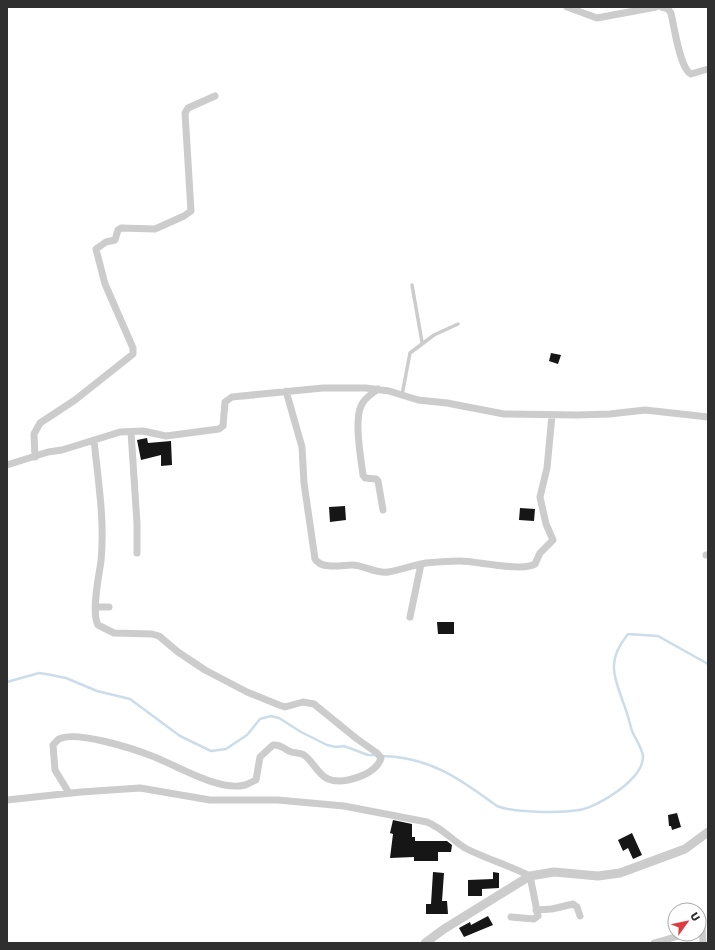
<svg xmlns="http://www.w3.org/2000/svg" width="715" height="950" font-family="Rubik,sans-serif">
<rect width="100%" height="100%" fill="#fff"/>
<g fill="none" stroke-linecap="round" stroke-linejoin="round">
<path stroke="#cbdcea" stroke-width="2.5" d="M7 682 39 673 46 674 66 678 97 691 130 699 180 736 211 751 226 749 247 735 260 719 271 716 279 718 301 732 327 745 336 747 344 746 368 755H377
M382 756C430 757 460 779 497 806 514 813 560 813 579 810 598 807 644 779 643 756 642 748 635 738 632 731 629 721 627 711 623 702 613 673 607 660 628 634L658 636 708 664"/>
</g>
<path fill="#161616" d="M551 353 561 355 558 364 549 361Z
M147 438 148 443 171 441 172 465 161 466V455L141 460 137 440Z
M345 506 346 520 330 522 329 507Z
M520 508 535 509 534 521 519 520Z
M437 622H454V634H438Z
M677 813 681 827 672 830 671 826H669L668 815Z
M393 820 412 824V837H415V841H447L452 845 451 852H438V861H414V857L390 858 393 834 390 833Z
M632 833 642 855 633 859 628 848 623 851 618 840Z
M433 872 444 873 442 901H447L448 914H426V904H431Z
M493 872 499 873V888L482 889V896H468V880L493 879Z
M488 916 493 925 464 937 459 928 470 922 471 925Z"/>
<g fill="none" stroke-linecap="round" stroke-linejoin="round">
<path stroke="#ccc" stroke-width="3.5" d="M412 285 422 342
M402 395 410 353 434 335 458 324"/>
<path stroke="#ccc" stroke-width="7" d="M567 7 597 18 656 7
M661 7 668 9 671 13C674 26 680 69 691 74L708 69
M378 389C372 394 364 398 361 406 354 421 361 459 363 475L365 478 376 479 378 481 383 510
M286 391 302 447 304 483 315 559C322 570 342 565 352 565 364 565 376 574 388 572 401 570 413 565 426 563 437 562 449 561 460 561 476 561 523 572 535 564L540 553 553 540 546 524 540 497 547 468 552 415
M131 432 137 523V553
M35 457 34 434 40 423 75 400 133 354V348L105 284 96 249 106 242 115 240 118 230 121 228 155 229 184 216 191 211 185 113 188 108 215 96
M7 465 48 452 62 450 120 432 143 431 166 436 219 429 223 426 225 402 232 397 323 388H366L389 391 418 400 447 403 504 414 577 415 610 414 645 410 708 417
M706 555H708
M96 607H109
M410 617 421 564
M69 793 55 770 53 745C55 743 57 740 59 739 76 730 134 749 152 756 176 765 219 792 245 785 249 784 253 781 256 780L260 757 273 745C280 744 283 748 289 751 294 754 300 752 304 755 314 762 317 774 328 779 343 785 376 775 381 758L377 753 357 739 314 704 303 702 285 707 279 705 247 692 205 670 178 652 159 636 152 634 114 633 98 625C91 613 99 575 101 561 105 521 98 480 94 440
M7 800 81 792 140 788 210 800H278L344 806 427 822C442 828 452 840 465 848 486 859 509 865 530 876L538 916 534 919 511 917
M536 910 552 909 573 904 577 907 580 916
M702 926 703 943
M654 943 686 934"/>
<path stroke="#ccc" stroke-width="9" d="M425 943 444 929 530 876 554 872 598 876 620 873 685 849 708 832"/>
</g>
<rect width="715" height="950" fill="none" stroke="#2f2f2f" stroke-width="16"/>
<g transform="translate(687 922) rotate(57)"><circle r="19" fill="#ffffff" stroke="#acacac"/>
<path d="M0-3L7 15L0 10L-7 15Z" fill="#db3c41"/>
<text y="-6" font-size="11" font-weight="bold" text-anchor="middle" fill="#2f2f2f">U</text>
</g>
</svg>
